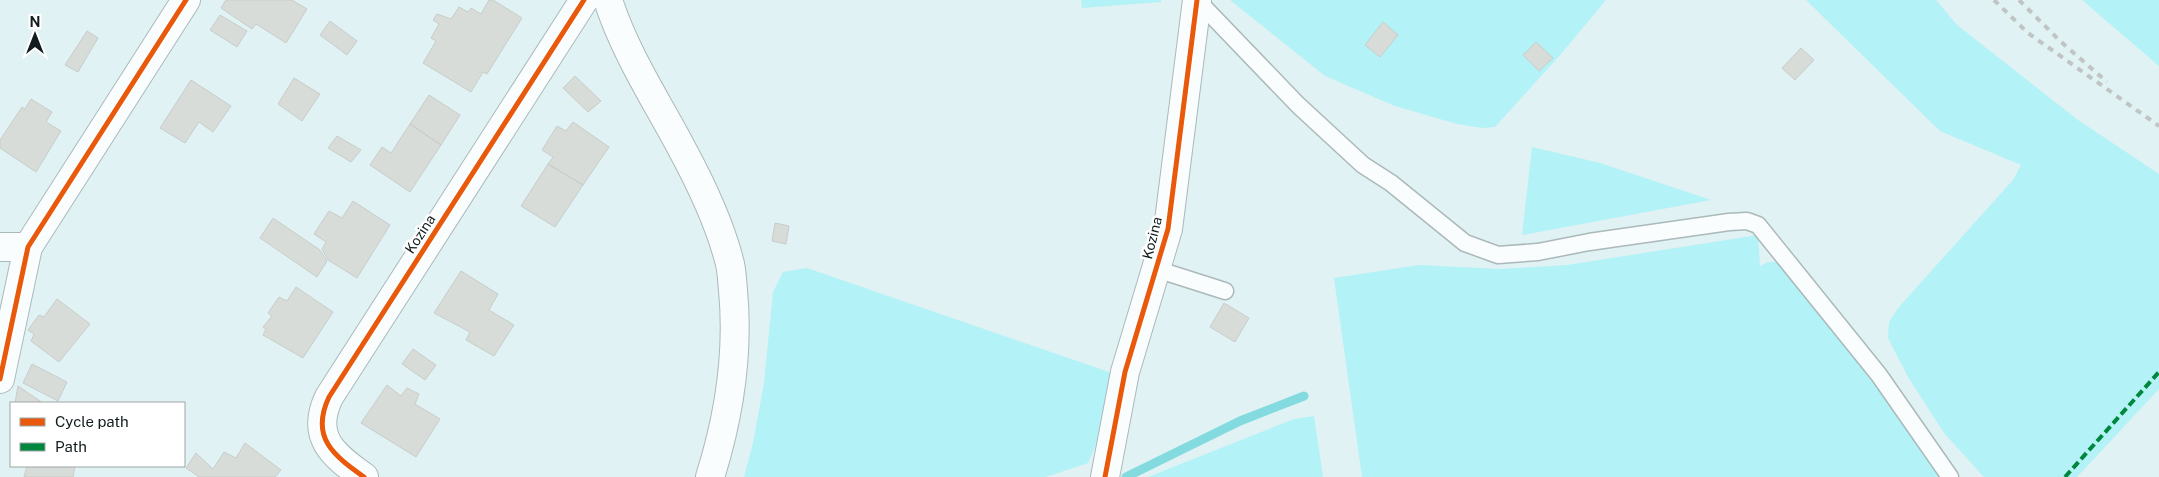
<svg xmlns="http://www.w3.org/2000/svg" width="2159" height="477" font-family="'Public Sans',sans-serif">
<rect width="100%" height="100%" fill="#e0f2f3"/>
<path fill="#b3f2f6" d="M1081 0H1161V2L1082 8Z
M1230 0H1606L1561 54 1495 127 1482 128 1457 124 1395 106 1325 76Z
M1806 0H1936L1957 25 2078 120 2159 174V389L2077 477H1984L1944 433 1908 377 1888 338 1889 322 1898 308 2013 180 2021 165 1940 131Z
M2082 0H2159V66Z
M1532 147 1600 163 1711 200 1522 235Z
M1758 235 1760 266 1768 262H1778L1788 271 1920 443 1941 477H1362L1334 278 1419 265 1501 269 1567 265Z
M807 268 1112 373 1095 447 1088 463 1046 477H744L753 443 764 383 773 292 783 272Z
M1314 416 1323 477H1148L1294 419Z"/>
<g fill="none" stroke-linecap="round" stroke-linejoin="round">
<path stroke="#83dbe0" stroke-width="9" d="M1126 477 1240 421 1304 396"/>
</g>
<path fill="#d8dcd8" stroke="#c8cdca" d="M226 0H292L307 9 286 43 256 24 252 29 221 8Z
M489 0H493L522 18 487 74 483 72 471 92 423 63 436 41 431 38 439 24 433 20 437 14 451 19 459 7 468 12 471 8 481 14Z
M220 15 247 31 237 47 210 30Z
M330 21 357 41 347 55 320 35Z
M1383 22 1398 35 1380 57 1365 45Z
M87 31 98 38 78 72 65 65Z
M1536 42 1553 58 1539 71 1523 55Z
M1801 48 1814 60 1795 80 1782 68Z
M575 76 601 101 588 112 563 88Z
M294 78 320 94 302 121 278 104Z
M191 80 231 106 213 132 199 122 185 143 160 128Z
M429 95 460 115 441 145 410 124Z
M31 99 52 112 46 122 61 131 36 172 0 148V140L22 107 25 109Z
M573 122 609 147 583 185 548 164 553 157 542 150 557 126 566 131Z
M410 124 441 145 410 192 370 165 382 147 391 153Z
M337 136 361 150 351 162 328 148Z
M548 164 583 185 555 227 521 206Z
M353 201 390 225 357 278 328 260 322 249 326 242 314 234 329 211 342 218Z
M273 218 320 250 327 261 317 277 260 238Z
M775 223 789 226 786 244 772 241Z
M461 271 498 294 489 310 514 325 494 356 466 340 470 332 434 313Z
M296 287 333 312 303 358 263 335 266 329 263 327 272 316 268 313 279 297 287 301Z
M57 299 90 324 59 362 31 341 34 334 28 330 39 315 44 317Z
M1224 303 1249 318 1235 342 1210 327Z
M413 349 436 365 425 380 402 364Z
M32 364 67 382 58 401 23 383Z
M387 385 401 396 407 388 419 394 415 404 440 419 416 457 361 423Z
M18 386 43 403H15Z
M245 443 281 470 275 477H199L186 468 196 453 213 469 224 452 236 458Z
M27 466H80H75L73 477H24Z"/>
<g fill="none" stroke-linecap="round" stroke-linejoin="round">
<defs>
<path id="lane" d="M1197 0 1298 105 1363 165 1391 183 1465 243 1498 255 1538 252 1589 242 1729 222 1747 221 1758 225 1879 375 1950 477
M1156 269 1225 291"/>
<path id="street" d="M0 247H28
M0 379 28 247 186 0
M364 477C333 455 310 437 329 397L584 0
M1105 477 1125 372 1168 229 1197 0"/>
<path id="secondary" d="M608 0C625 53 656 100 682 149 701 184 719 222 729 260 732 270 732 281 733 290 739 354 729 417 710 477"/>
</defs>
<use href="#lane" stroke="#abb9ba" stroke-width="19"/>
<use href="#street" stroke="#abb9ba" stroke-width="30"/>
<use href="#secondary" stroke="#abb9ba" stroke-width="30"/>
<use href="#lane" stroke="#fafdfd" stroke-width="16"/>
<use href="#street" stroke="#fafdfd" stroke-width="28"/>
<use href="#secondary" stroke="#fafdfd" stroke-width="28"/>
<path stroke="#c0c4c4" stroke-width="4" stroke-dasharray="6 6" stroke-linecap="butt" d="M1994 0 2028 33 2159 126
M2019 0 2060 41 2107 82"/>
<path stroke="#00873e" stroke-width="4" stroke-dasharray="8 4" stroke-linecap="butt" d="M2065 477 2159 372"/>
<defs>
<path id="cycleway" d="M0 379 28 247 186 0
M364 477C333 455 310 437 329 397L584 0
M1105 477 1125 372 1168 229 1197 0"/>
</defs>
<use href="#cycleway" stroke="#fff" stroke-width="8"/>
<use href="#cycleway" stroke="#e8590c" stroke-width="5"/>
</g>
<g text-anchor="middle" stroke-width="5" stroke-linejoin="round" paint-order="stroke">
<g font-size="14" fill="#101c1d" stroke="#fff">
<text transform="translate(420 234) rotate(-57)" y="5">Kozina</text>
<text transform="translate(1152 238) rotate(-76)" y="5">Kozina</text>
</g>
</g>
<rect x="10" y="402" width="175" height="65" fill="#ffffff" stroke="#9fa4a5"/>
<rect x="20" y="418" width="25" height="8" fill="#e8590c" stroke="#9fa4a5"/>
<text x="55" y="427" font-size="15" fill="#101c1d">Cycle path</text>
<rect x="20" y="443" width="25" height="8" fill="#00873e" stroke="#9fa4a5"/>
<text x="55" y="452" font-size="15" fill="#101c1d">Path</text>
<g transform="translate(35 35)" stroke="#ffffff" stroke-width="4" paint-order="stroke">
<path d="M0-4L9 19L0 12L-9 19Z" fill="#101c1d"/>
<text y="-8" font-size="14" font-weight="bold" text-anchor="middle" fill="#101c1d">N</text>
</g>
</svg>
